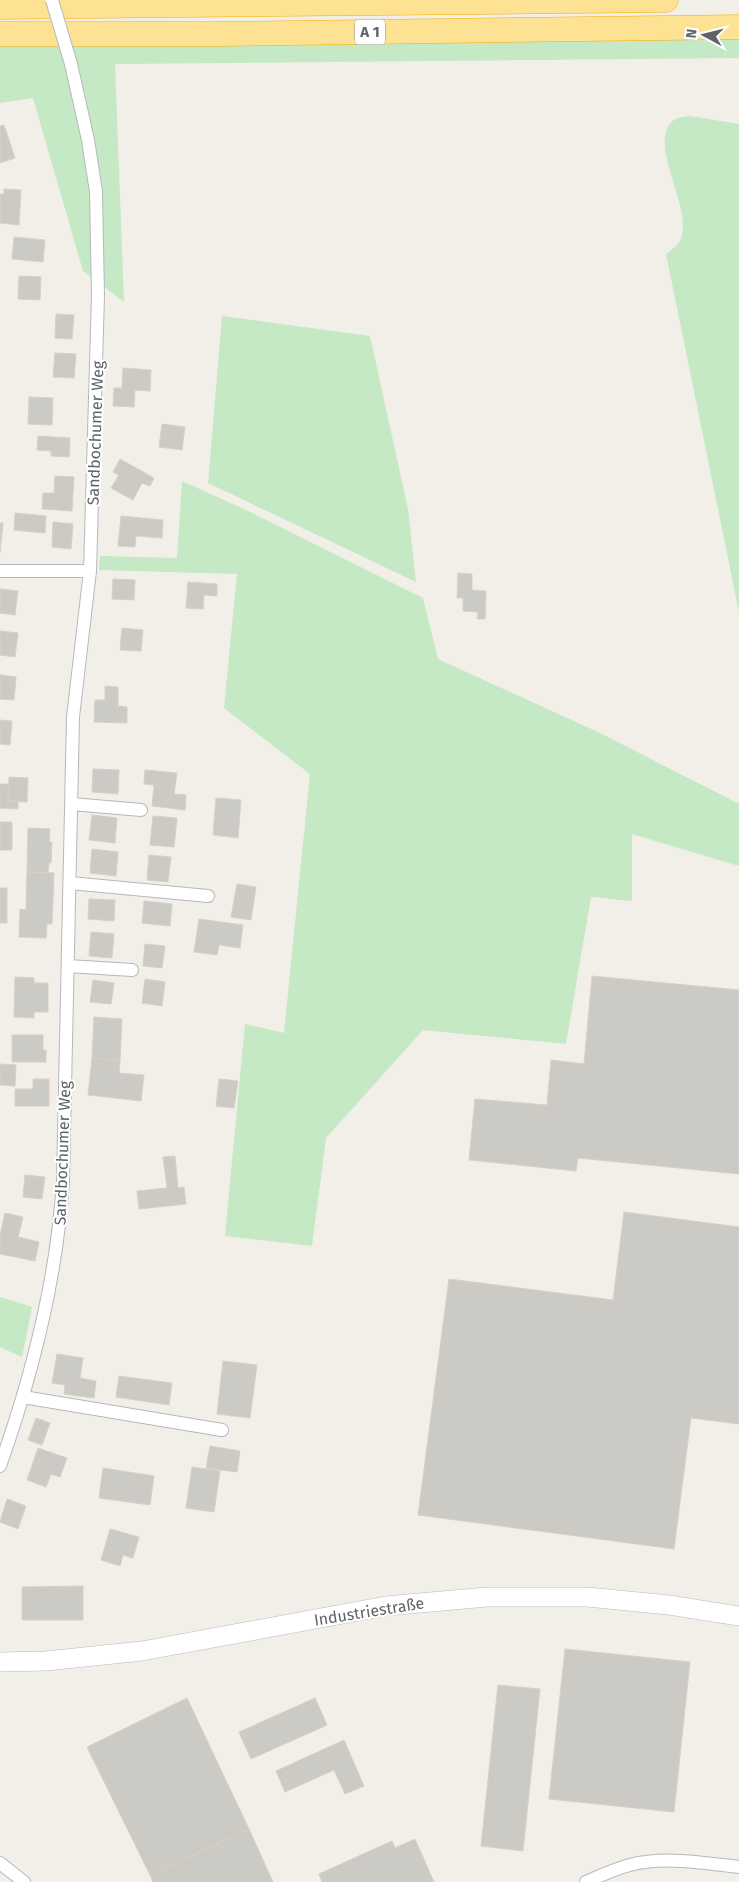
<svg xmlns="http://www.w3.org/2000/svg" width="739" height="1882" font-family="'Fira Sans',sans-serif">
<rect width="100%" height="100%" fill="#f1efe8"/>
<path fill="#c5e8c5" d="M739 36V58L115 64 124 302 83 271 33 98 0 103V44Z
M690 116 739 124V612L666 254C672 249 678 246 681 238 692 209 652 150 669 125 673 118 682 117 690 116Z
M222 316 370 336 408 509 416 582 208 483Z
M182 481 244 509 423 598 438 659 600 733 739 804V866L632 834V901L591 897 566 1044 423 1030 326 1138 312 1246 225 1236 245 1024 284 1033 310 774 224 708 237 574 99 570 100 556 177 558Z
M0 1297 32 1307 22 1357 0 1347Z"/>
<path fill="#cccac5" stroke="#d6d1c6" d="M4 125 15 158 0 163V126Z
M4 189 21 190 19 225 0 223V194H4Z
M14 237 45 240 43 262 12 259Z
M19 276 41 277 40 300 18 299Z
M56 314 74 315 72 339 55 338Z
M55 353 76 354 74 378 53 377Z
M123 368 151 370 150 391 135 390 134 407 113 406 114 388H122Z
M29 397 53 398 52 425 28 424Z
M162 424 185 427 182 450 159 447Z
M38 436 70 438 69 457 51 456V451L37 450Z
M120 459 154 478 150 486 142 483 133 500 111 488 119 475 113 472Z
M55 476 74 477 72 511 42 509 43 493H54Z
M15 513 46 516 45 533 14 530Z
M121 516 163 520 162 538 136 536 135 547 118 546Z
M53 522 73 524 71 549 52 547Z
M0 523H3L0 553Z
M458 573 472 574V590L486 591 485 619H477L478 612 463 611V598H457Z
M113 579 135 580 134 600 112 599Z
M188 582 217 584V596L204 595 203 609 186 608Z
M0 589 18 591 15 615 0 613Z
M122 628 143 630 141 651 120 650Z
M0 631 18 633 15 657 0 655Z
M0 675 16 677 14 700 0 699Z
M105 686 118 687V706L127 707V723L94 722 95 700H105Z
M0 720 12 721 10 745 0 744Z
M93 769 119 770 118 794 92 792Z
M145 770 177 773 174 794 186 795 185 810 152 806 154 785 144 784Z
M9 777 28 778 27 802 8 801Z
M0 784H9L8 801H18V809L0 808Z
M216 798 241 800 238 838 213 835Z
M92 815 117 818 115 843 89 840Z
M153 816 177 818 174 847 150 845Z
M0 822H12V850H0Z
M28 828 50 829 49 842H52L51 863H49L48 872H27Z
M92 849 118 852 116 876 90 873Z
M149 855 171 857 168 882 147 880Z
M27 872 54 873 52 924H47L46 938 19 937 20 909 26 910Z
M237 884 256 887 251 920 231 917Z
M0 888H7V923H0Z
M89 899 115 900 114 921 88 919Z
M144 901 172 904 170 926 142 923Z
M199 919 243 925 240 948 219 945 217 955 194 952Z
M91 932 114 934 112 958 89 956Z
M145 944 165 946 162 968 143 966Z
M592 976 739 990V1174L578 1158 576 1171 469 1160 475 1099 547 1105 551 1060 584 1064Z
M15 977 34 978V983H48V1012H34V1018L14 1017Z
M145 979 165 982 162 1006 142 1003Z
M93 980 114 983 111 1004 90 1002Z
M94 1017 122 1019 120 1061 92 1058Z
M12 1035H43V1050H46V1062H12Z
M92 1058 120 1061 119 1073 144 1075 141 1101 88 1095Z
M0 1064 16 1065 15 1086 0 1085Z
M33 1079H49V1106H15V1089H33Z
M219 1079 238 1081 234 1108 216 1106Z
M175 1156 178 1188 184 1187 186 1204 139 1209 137 1191 167 1188 163 1157Z
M25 1175 45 1177 42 1199 23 1197Z
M624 1212 739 1227V1424L691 1418 674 1549 418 1515 449 1279 613 1300Z
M5 1213 23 1217 18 1237 39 1242 35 1261 0 1254V1235Z
M57 1354 83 1358 80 1378 96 1381 94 1398 64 1394 65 1385 52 1383Z
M223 1361 257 1365 250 1418 217 1414Z
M119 1376 172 1383 169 1405 116 1397Z
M36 1418 50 1423 42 1445 28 1440Z
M210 1446 240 1451 237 1472 206 1468Z
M38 1448 67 1458 60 1477 51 1474 46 1487 27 1480Z
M192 1467 220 1471 214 1512 186 1508Z
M103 1468 154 1476 150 1505 99 1498Z
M7 1499 26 1506 18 1529 0 1522Z
M110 1529 139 1537 133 1558 123 1555 120 1566 101 1560Z
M83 1586V1620H22V1587Z
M565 1649 690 1662 674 1812 549 1799Z
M498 1685 540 1689 523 1851 481 1846Z
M187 1698 249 1829 150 1875 87 1747Z
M315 1698 327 1725 251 1759 239 1732Z
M344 1740 364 1786 345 1794 334 1770 285 1792 276 1771Z
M249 1829 273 1882H153L150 1875Z
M415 1839 434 1882H322L319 1874 392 1841 395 1848Z"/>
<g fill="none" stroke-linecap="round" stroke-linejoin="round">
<defs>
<path id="street" d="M0 571H90
M72 804 141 810
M70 883 208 896
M68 966 132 970
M23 1397 222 1430
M0 1466C32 1376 57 1277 63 1181L73 717 90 571 98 295 96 192 88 140 71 64
M0 1863 24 1882
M586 1882C600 1876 614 1869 630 1865 665 1856 703 1863 739 1867"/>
<path id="secondary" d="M0 1662 46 1661 142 1651 386 1606 487 1597H587L669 1605 739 1616"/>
<path id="highway" d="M0 7 666 0
M0 34H220L739 27"/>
</defs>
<use href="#street" stroke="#b5b8bc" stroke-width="14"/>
<use href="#secondary" stroke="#b6babf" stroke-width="20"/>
<use href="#highway" stroke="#f9ab00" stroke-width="25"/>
<use href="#street" stroke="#fff" stroke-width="12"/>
<use href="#secondary" stroke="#fff" stroke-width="19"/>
<use href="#highway" stroke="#fde293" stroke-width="24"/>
<defs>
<path id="street-bridge" d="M52 0 71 64"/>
</defs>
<use href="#street-bridge" stroke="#b5b8bc" stroke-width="14" stroke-linecap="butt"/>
<use href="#street-bridge" stroke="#fff" stroke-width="12"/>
</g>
<g text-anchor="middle" stroke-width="4" stroke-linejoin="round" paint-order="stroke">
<rect fill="#fff" stroke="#8f9295" stroke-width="1" x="355" y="19.5" width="30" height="25" rx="4"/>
<g font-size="15" font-weight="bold" fill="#5f6368">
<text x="370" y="37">A 1</text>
</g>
<g font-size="16" fill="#5f6368" stroke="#fff">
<text transform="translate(95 433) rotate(-88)" y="6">Sandbochumer Weg</text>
<text transform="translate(62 1153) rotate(-88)" y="6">Sandbochumer Weg</text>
<text transform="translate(369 1611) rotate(-9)" y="6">Industriestraße</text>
</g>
</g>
<g transform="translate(704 35) rotate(277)" stroke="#ffffff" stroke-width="4" paint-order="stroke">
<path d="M0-4L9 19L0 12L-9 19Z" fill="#5f6368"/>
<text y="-8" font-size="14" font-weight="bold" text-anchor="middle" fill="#5f6368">N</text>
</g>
</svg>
